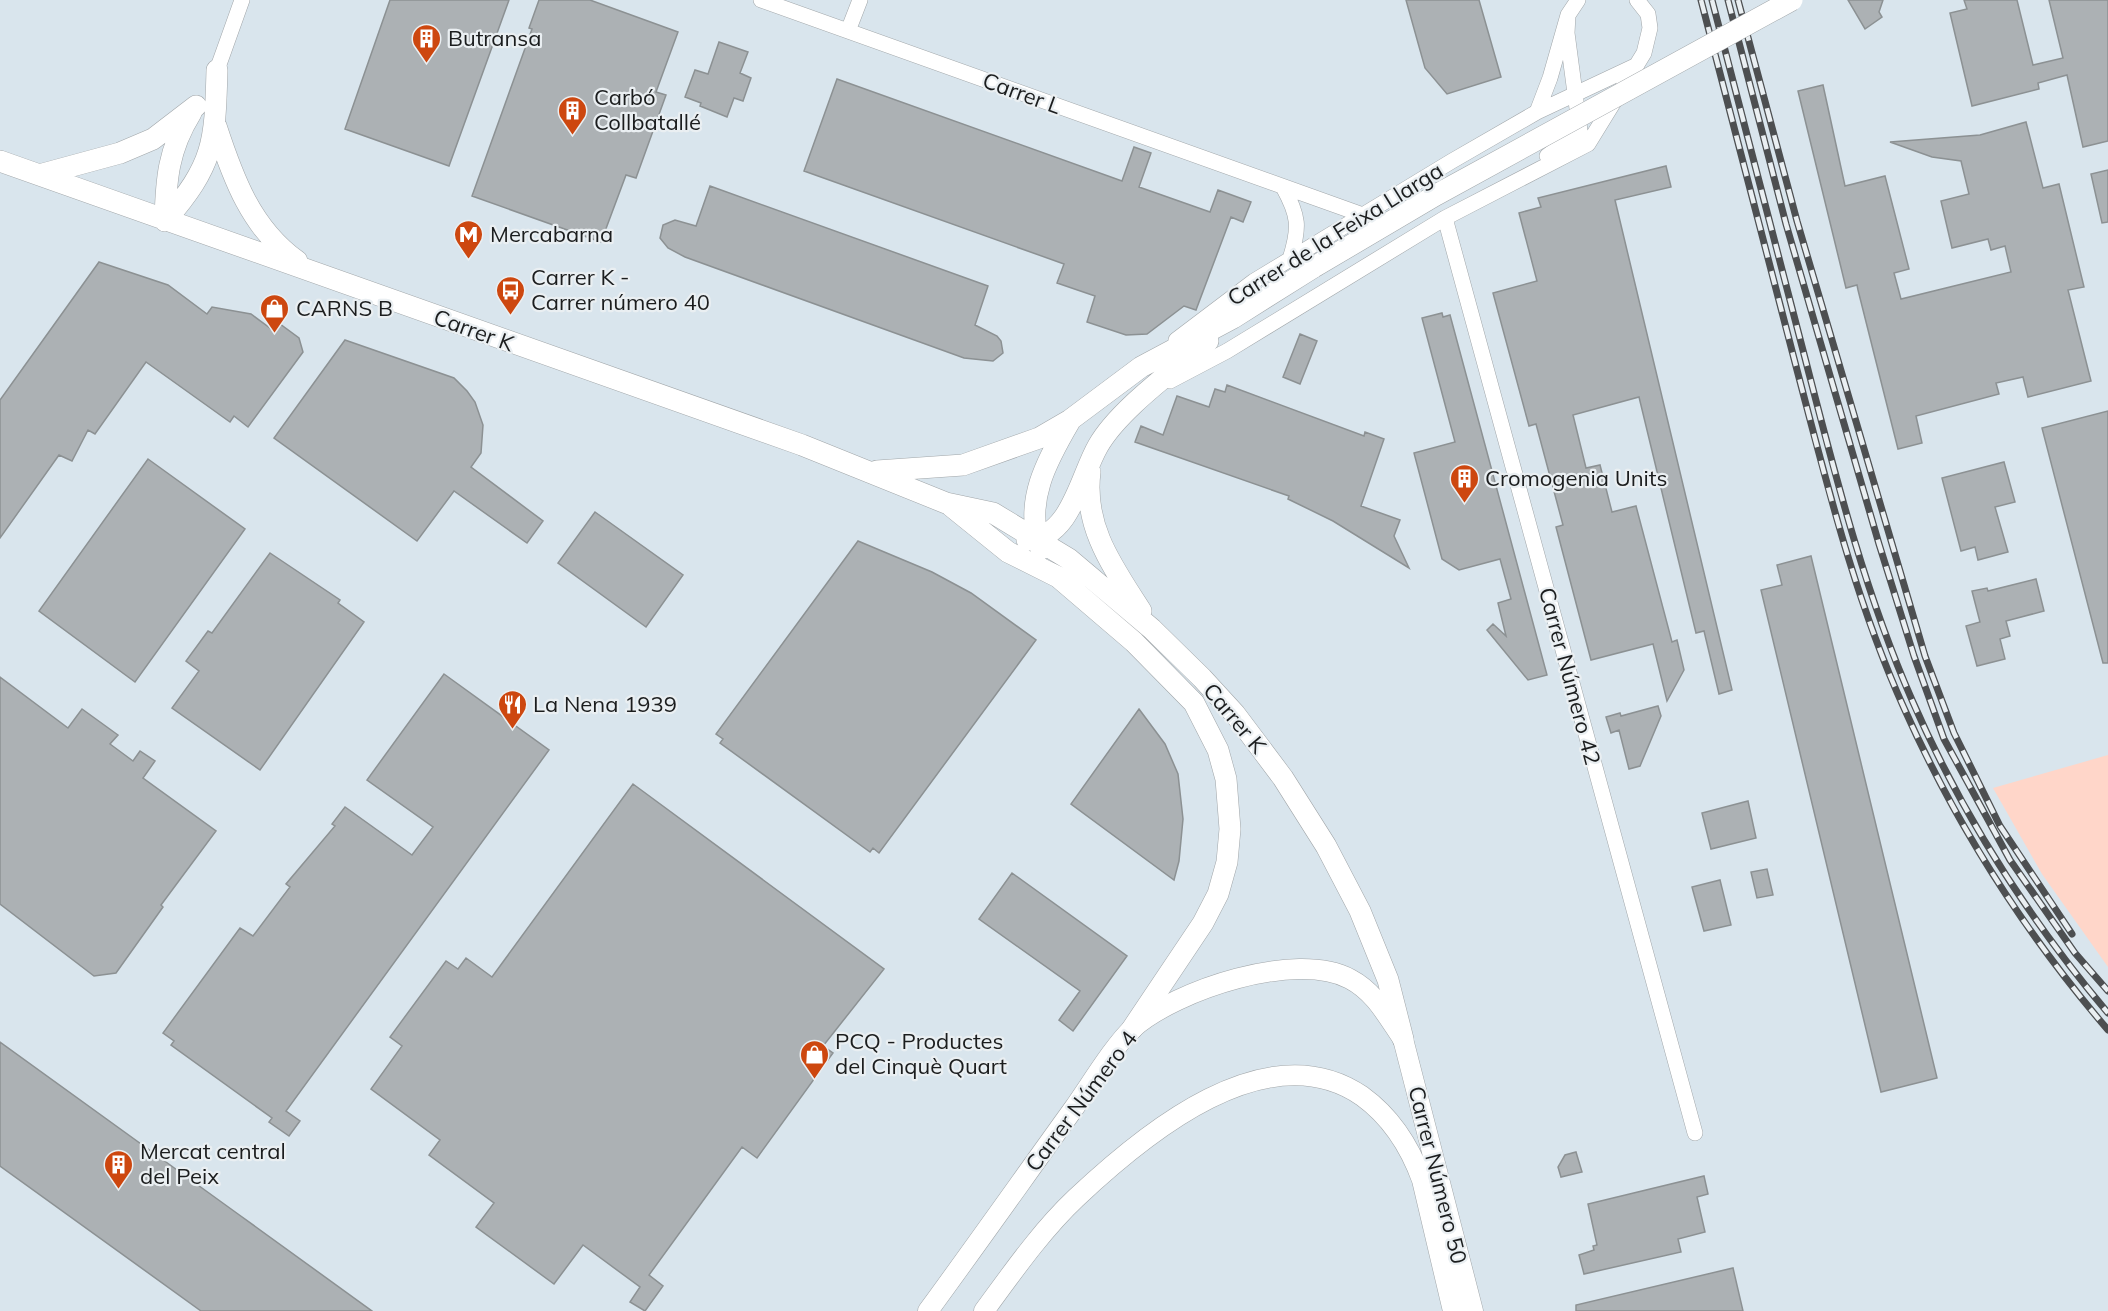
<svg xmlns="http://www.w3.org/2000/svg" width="2108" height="1311" font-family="Mulish,sans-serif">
<rect width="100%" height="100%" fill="#eaeff2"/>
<path fill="#d9e5ed" d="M0 0H2108V1311H0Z"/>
<path fill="#ffd6c9" d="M2108 755V967L2042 874 1993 788Z"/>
<path fill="#acb1b4" stroke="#8c9193" stroke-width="1.5" d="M390 0H509L449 166 345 129Z
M539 0H590L678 32 656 92 666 95 636 178 626 175 601 242 472 196 532 29 529 28Z
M1406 0H1479L1501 77 1447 94 1425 68Z
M1848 0H1883L1879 12 1882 17 1865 29Z
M1964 0H2017L2033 65 2063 58 2049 0H2108V141L2083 147 2067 75 2038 83 2039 89 1972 106 1950 13 1967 9Z
M719 42 748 52 740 73 751 78 743 101 734 98 727 117 700 106 701 103 685 97 695 70 708 74Z
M837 79 1122 181 1134 147 1151 153 1139 187 1210 212 1218 190 1251 202 1243 222 1231 217 1196 310 1184 306 1147 334 1126 335 1087 322 1095 296 1057 283 1064 264 804 171Z
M1823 85 1845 186 1885 176 1909 269 1894 273 1901 299 2011 272 2005 246 1991 250 1988 239 1952 248 1941 201 1969 194 1961 161 1932 157 1890 142 1980 135 2026 122 2043 188 2059 184 2084 287 2068 290 2091 381 2028 397 2023 377 1996 383 1999 394 1916 416 1922 443 1898 449 1858 290 1857 285 1846 288 1798 91Z
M1666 166 1671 187 1615 200 1732 690 1719 694 1704 631 1696 633 1639 397 1573 415 1586 468 1600 465 1612 512 1636 506 1672 642 1677 640 1684 670 1667 701 1653 644 1591 660 1556 527 1563 525 1536 424 1529 426 1493 293 1537 281 1519 213 1541 207 1538 198Z
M2108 170V222L2102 223 2091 174Z
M710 186 988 286 975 325 997 336 1001 341 1003 353 993 361 964 358 685 257 668 248 660 238 663 225 675 220 696 226Z
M99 262 168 285 207 314 212 307 251 314 274 331 280 324 299 338 303 352 248 427 234 416 230 422 146 362 95 434 88 430 72 461 59 455 0 538V400Z
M1442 313 1443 317 1450 315 1547 675 1528 680 1487 630 1493 624 1506 636 1498 603 1511 599 1500 559 1459 570 1442 559 1414 453 1455 442 1422 318Z
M1300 334 1317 341 1300 384 1283 377Z
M345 340 454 378 467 391 475 402 483 425 481 453 471 467 543 521 527 543 454 491 417 541 274 438Z
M1227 385 1364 436 1365 432 1384 439 1361 506 1400 520 1394 536 1409 568 1333 521 1288 499 1289 496 1135 442 1141 426 1163 435 1177 396 1209 407 1215 389 1225 392Z
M2108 411V663H2103L2042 428Z
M148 459 245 529 135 682 39 611Z
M2004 462 2015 502 1995 507 2008 552 1978 560 1975 547 1961 551 1942 478Z
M595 512 683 575 646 627 558 563Z
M858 541 932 572 971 593 1036 640 879 853 873 848 870 852 720 743 723 739 716 734Z
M270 553 340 600 338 603 364 622 260 770 172 708 199 671 186 661 208 631 212 633Z
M1811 556 1937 1078 1881 1092 1761 590 1782 585 1777 565Z
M2036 579 2044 611 2006 621 2010 636 2000 639 2005 659 1977 666 1966 626 1980 622 1972 591 1987 588 1988 591Z
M444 674 549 750 286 1111 300 1121 289 1136 269 1122 272 1118 171 1045 174 1041 163 1033 240 928 253 936 290 887 286 884 335 826 332 824 345 807 412 855 433 827 367 780Z
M0 677 68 728 82 709 118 735 110 744 133 761 140 751 155 761 143 778 216 831 161 905 163 907 116 973 94 976 0 904Z
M1658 706 1661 716 1640 766 1629 769 1619 730 1611 733 1606 717 1620 713 1621 716Z
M1139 709 1165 744 1178 774 1183 819 1179 861 1174 880 1071 804Z
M633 784 884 969 823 1046 833 1053 757 1158 742 1147 649 1275 663 1286 645 1311 630 1302 640 1287 583 1245 554 1284 476 1227 494 1203 429 1155 440 1140 371 1089 402 1046 390 1037 446 961 458 969 466 958 492 977Z
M1748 801 1756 838 1711 849 1702 813Z
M1767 869 1773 895 1757 898 1751 872Z
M1012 873 1127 956 1073 1031 1059 1020 1080 991 979 919Z
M1720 880 1731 925 1704 931 1692 887Z
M0 1042 238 1214 372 1311H201L0 1166Z
M1576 1152 1582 1172 1561 1177 1558 1167 1565 1155Z
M1704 1176 1708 1194 1697 1197 1705 1232 1678 1239 1681 1252 1584 1274 1579 1255 1594 1250 1593 1246 1597 1245 1588 1204Z
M1733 1268 1743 1311H1576V1305Z"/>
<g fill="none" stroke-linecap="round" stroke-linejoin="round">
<defs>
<path id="minor" d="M761 0 1363 215
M848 31 860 0
M217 70 242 0
M1537 112 1550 78 1568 15 1578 0
M1547 156 1580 131 1567 33 1568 15
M1283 187C1299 216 1300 227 1290 259
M1445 218 1695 1133
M1176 340 1254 281 1452 161 1537 112 1637 65
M1170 381 1227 351 1445 218 1588 144 1644 53 1650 28 1648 14 1637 0"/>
<path id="tertiary" d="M928 1311C977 1244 1025 1176 1074 1108 1089 1087 1115 1044 1133 1028 1176 990 1296 950 1350 979 1375 992 1387 1016 1403 1039L1473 1311
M984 1311C1012 1273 1041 1231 1076 1198 1144 1134 1267 1031 1362 1096 1391 1117 1410 1147 1422 1180L1453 1311"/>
<path id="secondary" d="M216 126C233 178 251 228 297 261
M0 161 802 445 946 503 993 513 1069 559 1152 629 1202 678 1235 714 1283 778 1326 846 1360 911 1388 980 1403 1039
M39 175 120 153 153 139 196 106
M165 221C214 164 215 144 217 70
M165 221C166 180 168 150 191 113
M877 471 963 465 1039 438 1070 420 1141 367 1233 318 1314 267
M1090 472C1083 527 1113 567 1141 611
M951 506 1008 552 1058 577 1134 642 1194 703 1218 750 1226 779 1230 829 1227 862 1218 894 1203 923 1132 1029
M1027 540C1071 538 1080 477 1098 446 1119 409 1176 369 1208 341
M1041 549C1023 503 1047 460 1070 421"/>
</defs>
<use href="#minor" stroke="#a1a6a9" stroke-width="16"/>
<use href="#tertiary" stroke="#a1a6a9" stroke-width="21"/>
<use href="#secondary" stroke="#a1a6a9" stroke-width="22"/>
<use href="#minor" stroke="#fff" stroke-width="15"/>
<use href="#tertiary" stroke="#fff" stroke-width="20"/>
<use href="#secondary" stroke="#fff" stroke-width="21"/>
<defs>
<path id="rail" d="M1701 0C1733 123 1765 247 1797 370 1827 484 1855 600 1904 708 1956 825 2025 933 2108 1030
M1712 0C1743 119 1774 239 1805 358 1835 474 1864 591 1912 700 1961 813 2028 918 2108 1013
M1728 0 1786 224 1879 544 1914 656 1944 739 2010 860 2075 953 2108 991
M1738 0 1797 221 1925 656 1954 733 2000 826 2072 934"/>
</defs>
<use href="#rail" stroke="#4d4f51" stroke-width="7"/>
<use href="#rail" stroke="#eaeff2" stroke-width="4.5" stroke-dasharray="14" stroke-linecap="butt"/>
<defs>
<path id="secondary-bridge" d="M1314 267 1436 195 1792 0"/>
</defs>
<use href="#secondary-bridge" stroke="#a1a6a9" stroke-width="22" stroke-linecap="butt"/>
<use href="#secondary-bridge" stroke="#fff" stroke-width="21"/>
</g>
<defs>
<symbol id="building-pin" viewBox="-11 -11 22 30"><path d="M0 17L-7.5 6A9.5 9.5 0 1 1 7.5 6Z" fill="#cd470f" stroke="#eaeff2"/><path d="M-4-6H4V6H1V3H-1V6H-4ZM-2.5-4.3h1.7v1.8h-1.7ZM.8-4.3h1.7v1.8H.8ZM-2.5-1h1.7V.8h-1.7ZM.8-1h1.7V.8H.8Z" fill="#fff"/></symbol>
<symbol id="metro-pin" viewBox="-11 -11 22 30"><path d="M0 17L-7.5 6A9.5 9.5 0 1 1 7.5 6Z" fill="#cd470f" stroke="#eaeff2"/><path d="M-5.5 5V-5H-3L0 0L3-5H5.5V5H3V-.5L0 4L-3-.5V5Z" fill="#fff"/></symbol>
<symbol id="bus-pin" viewBox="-11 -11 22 30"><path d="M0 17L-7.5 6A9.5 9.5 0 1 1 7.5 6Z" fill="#cd470f" stroke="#eaeff2"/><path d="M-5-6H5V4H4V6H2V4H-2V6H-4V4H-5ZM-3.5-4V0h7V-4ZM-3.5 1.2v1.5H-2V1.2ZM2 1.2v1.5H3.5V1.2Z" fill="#fff"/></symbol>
<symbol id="shop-pin" viewBox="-11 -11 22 30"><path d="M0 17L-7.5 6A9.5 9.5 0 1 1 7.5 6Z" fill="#cd470f" stroke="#eaeff2"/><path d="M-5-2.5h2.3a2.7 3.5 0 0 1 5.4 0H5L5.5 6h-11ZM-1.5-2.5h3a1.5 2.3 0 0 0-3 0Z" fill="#fff"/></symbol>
<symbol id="restaurant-pin" viewBox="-11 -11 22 30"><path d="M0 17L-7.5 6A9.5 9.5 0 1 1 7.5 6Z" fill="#cd470f" stroke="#eaeff2"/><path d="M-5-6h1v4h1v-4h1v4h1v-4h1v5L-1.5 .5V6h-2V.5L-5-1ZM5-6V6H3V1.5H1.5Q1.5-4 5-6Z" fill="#fff"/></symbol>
</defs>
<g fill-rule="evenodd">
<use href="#building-pin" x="410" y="22" width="33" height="45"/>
<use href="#building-pin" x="556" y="94" width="33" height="45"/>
<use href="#metro-pin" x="452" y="218" width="33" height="45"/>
<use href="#bus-pin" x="494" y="274" width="33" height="45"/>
<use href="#shop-pin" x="258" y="292" width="33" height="45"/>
<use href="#building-pin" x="1448" y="462" width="33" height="45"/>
<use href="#restaurant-pin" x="496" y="688" width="33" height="45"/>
<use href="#shop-pin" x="798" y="1038" width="33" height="45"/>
<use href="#building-pin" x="102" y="1148" width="33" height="45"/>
</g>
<g text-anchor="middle" stroke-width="4.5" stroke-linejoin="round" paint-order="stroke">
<g font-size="22" fill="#1b1d1e" stroke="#eaeff2" text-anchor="start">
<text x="448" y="46">Butransa</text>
<text x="594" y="105">Carbó<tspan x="594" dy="25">Collbatallé</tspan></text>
<text x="490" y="242">Mercabarna</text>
<text x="531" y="285">Carrer K -<tspan x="531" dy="25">Carrer número 40</tspan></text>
<text x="296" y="316">CARNS B</text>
<text x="1485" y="486">Cromogenia Units</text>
<text x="533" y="712">La Nena 1939</text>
<text x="835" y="1049">PCQ - Productes<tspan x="835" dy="25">del Cinquè Quart</tspan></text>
<text x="140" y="1159">Mercat central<tspan x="140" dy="25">del Peix</tspan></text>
</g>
<g font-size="22" fill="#1b1d1e" stroke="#eaeff2">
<text transform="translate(1022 93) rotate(20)" y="8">Carrer L</text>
<text transform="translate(1335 234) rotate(-32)" y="8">Carrer de la Feixa Llarga</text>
<text transform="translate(474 330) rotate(20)" y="8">Carrer K</text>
<text transform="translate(1570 676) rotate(75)" y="8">Carrer Número 42</text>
<text transform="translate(1235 718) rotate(50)" y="8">Carrer K</text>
<text transform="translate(1081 1101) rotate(-53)" y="8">Carrer Número 4</text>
<text transform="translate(1438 1175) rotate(76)" y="8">Carrer Número 50</text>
</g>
</g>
</svg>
